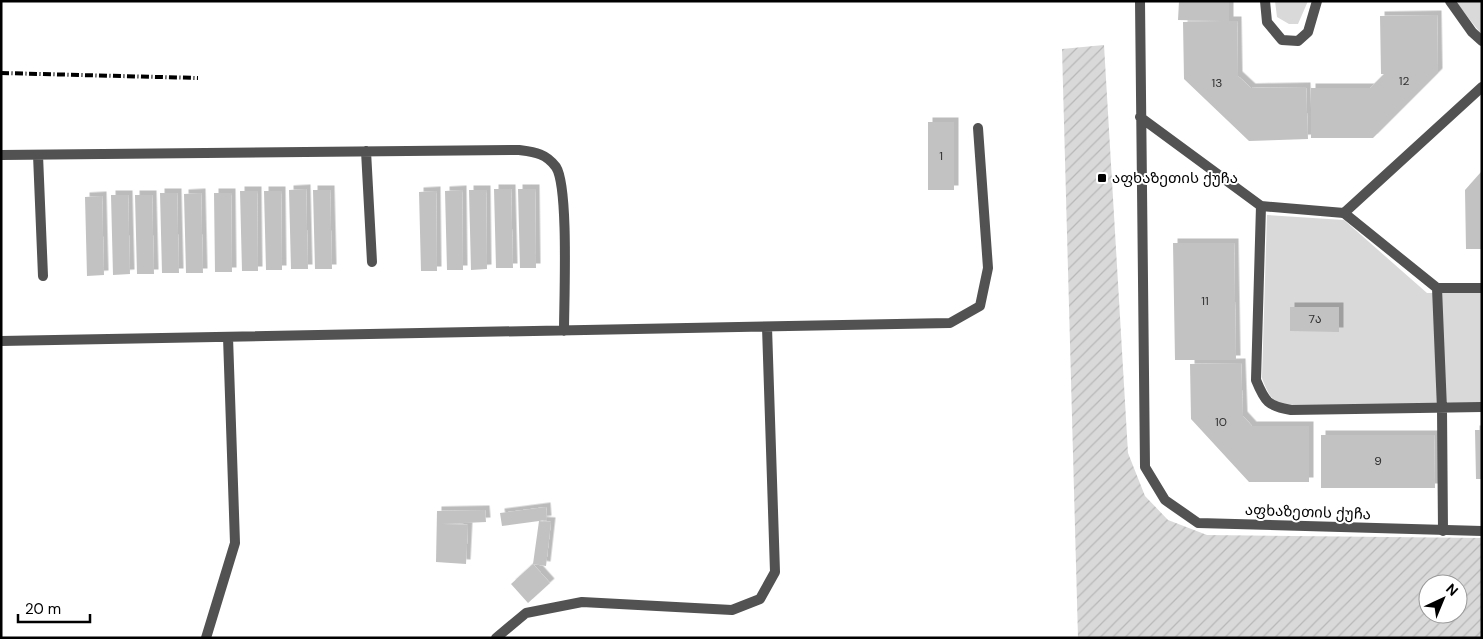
<svg xmlns="http://www.w3.org/2000/svg" width="1483" height="639" font-family="'DM Sans','Noto Sans Georgian',sans-serif">
<defs>
<pattern id="garden-furrows" width="10" height="10" patternUnits="userSpaceOnUse" patternTransform="scale(1.25)"><rect width="10" height="10" fill="#d9d9d9"/><path d="M-1 1l2-2M0 10L10 0M9 11l2-2" fill="none" stroke="#b8b8b8"/></pattern>
<filter id="shadow"><feDropShadow dx="4.5" dy="-4.5" stdDeviation="0" flood-color="#0004"/></filter>
</defs>
<rect width="100%" height="100%" fill="#fff"/>
<path fill="#d9d9d9" d="M1275 1H1308L1298 24H1289L1277 17Z
M1455 1H1482V35Z
M1267 215 1344 220 1427 293H1482V405L1295 407C1273 403 1270 399 1262 378Z"/>
<path fill="url(#garden-furrows)" fill-rule="evenodd" d="M1104 45 1128 453 1145 496 1168 520 1207 535 1482 538V638H1078L1062 49ZM1428 584H1458V614H1428Z"/>
<path fill="#c2c2c2" filter="url(#shadow)" d="M1179 1H1229V21H1237L1238 76 1251 88 1306 87 1308 139 1249 141 1184 79 1183 22 1222 21 1178 20Z
M1437 15 1438 73 1373 138H1311V88H1370L1384 74H1381L1380 16Z
M928 122H954V190H928Z
M1482 171V249H1466L1465 190Z
M306 189 308 269H291L289 190Z
M494 189H511L513 268H496Z
M518 189H535L536 268H520Z
M313 190H330L332 269H315Z
M462 190 463 270H447L445 191Z
M469 190H486L487 269 471 270Z
M240 191H257L258 271H242Z
M264 191H281L282 270H266Z
M436 191 437 271H421L419 192Z
M160 193H177L179 273H162Z
M201 193 203 273H186L184 194Z
M214 193H231L232 272H215Z
M111 195H128L130 274 113 275Z
M135 195H152L154 274H137Z
M102 196 104 275 87 276 85 197Z
M1173 243H1234L1236 360H1175Z
M1290 307H1339V332L1290 331Z
M1241 363 1243 416 1252 426H1309V482H1249L1191 419 1190 364Z
M1475 430H1482V479H1476Z
M1321 435H1434L1435 488H1321Z
M546 507 547 520 539 521 551 522 546 566 533 564 539 521 502 526 500 513Z
M485 510 486 522 442 524 468 525 466 564 436 562 437 511Z
M533 564 550 583 528 603 511 584Z"/>
<g fill="none" stroke-linecap="round" stroke-linejoin="round">
<path stroke="#525252" stroke-width="10" d="M1265 1 1267 22 1282 40 1298 41 1308 32 1317 1
M1450 1 1472 32 1482 41
M366 151 372 262
M1 155 519 150C534 152 546 153 556 167 569 187 564 301 564 331
M38 155 43 276
M1261 206 1256 380C1265 402 1268 406 1291 410L1482 407
M1344 213 1437 288 1442 409 1443 531
M1437 288H1482
M1 341 950 323 980 306 988 268 978 128
M206 638 235 543 228 337
M496 638 526 613 582 602 732 610 760 599 775 572 767 327"/>
<path stroke="#525252" stroke-width="10" d="M1140 1 1145 467 1165 500 1198 523 1482 531
M1140 117 1261 206 1344 213 1482 87"/>
<path stroke="#000" stroke-width="4" stroke-dasharray="8 2.5 1 2.5" stroke-linecap="butt" d="M1 73 198 78"/>
</g>
<rect fill="#000" stroke="#fff" stroke-width="2" x="1097" y="173" width="10" height="10" rx="2.5"/>
<g text-anchor="middle" stroke-width="4" stroke-linejoin="round" paint-order="stroke">
<g font-size="12" fill="#303030">
<text x="1404" y="85">12</text>
<text x="1217" y="87">13</text>
<text x="941" y="160">1</text>
<text x="1205" y="305">11</text>
<text x="1315" y="323">7ა</text>
<text x="1221" y="426">10</text>
<text x="1378" y="465">9</text>
</g>
<g font-size="15" fill="#000" stroke="#fff" text-anchor="start">
<text x="1112" y="183">აფხაზეთის ქუჩა</text>
</g>
<g font-size="15" fill="#000" stroke="#fff">
<text transform="translate(1308 512) rotate(2)" y="5">აფხაზეთის ქუჩა</text>
</g>
</g>
<rect width="1483" height="639" fill="none" stroke="#000000" stroke-width="5"/>
<g transform="translate(1443 599) rotate(44)"><circle r="24" fill="#ffffff" stroke="#999999"/>
<path d="M0-4L9 19L0 12L-9 19Z" fill="#000000"/>
<text y="-8" font-size="14" font-weight="bold" text-anchor="middle" fill="#000000">N</text>
</g>
<path d="M18 614v8h72v-8" fill="none" stroke="#000000" stroke-width="2.5"/>
<text x="25" y="614" font-size="15" fill="#000000" stroke="#ffffff" stroke-width="4" paint-order="stroke">20 m</text>
</svg>
